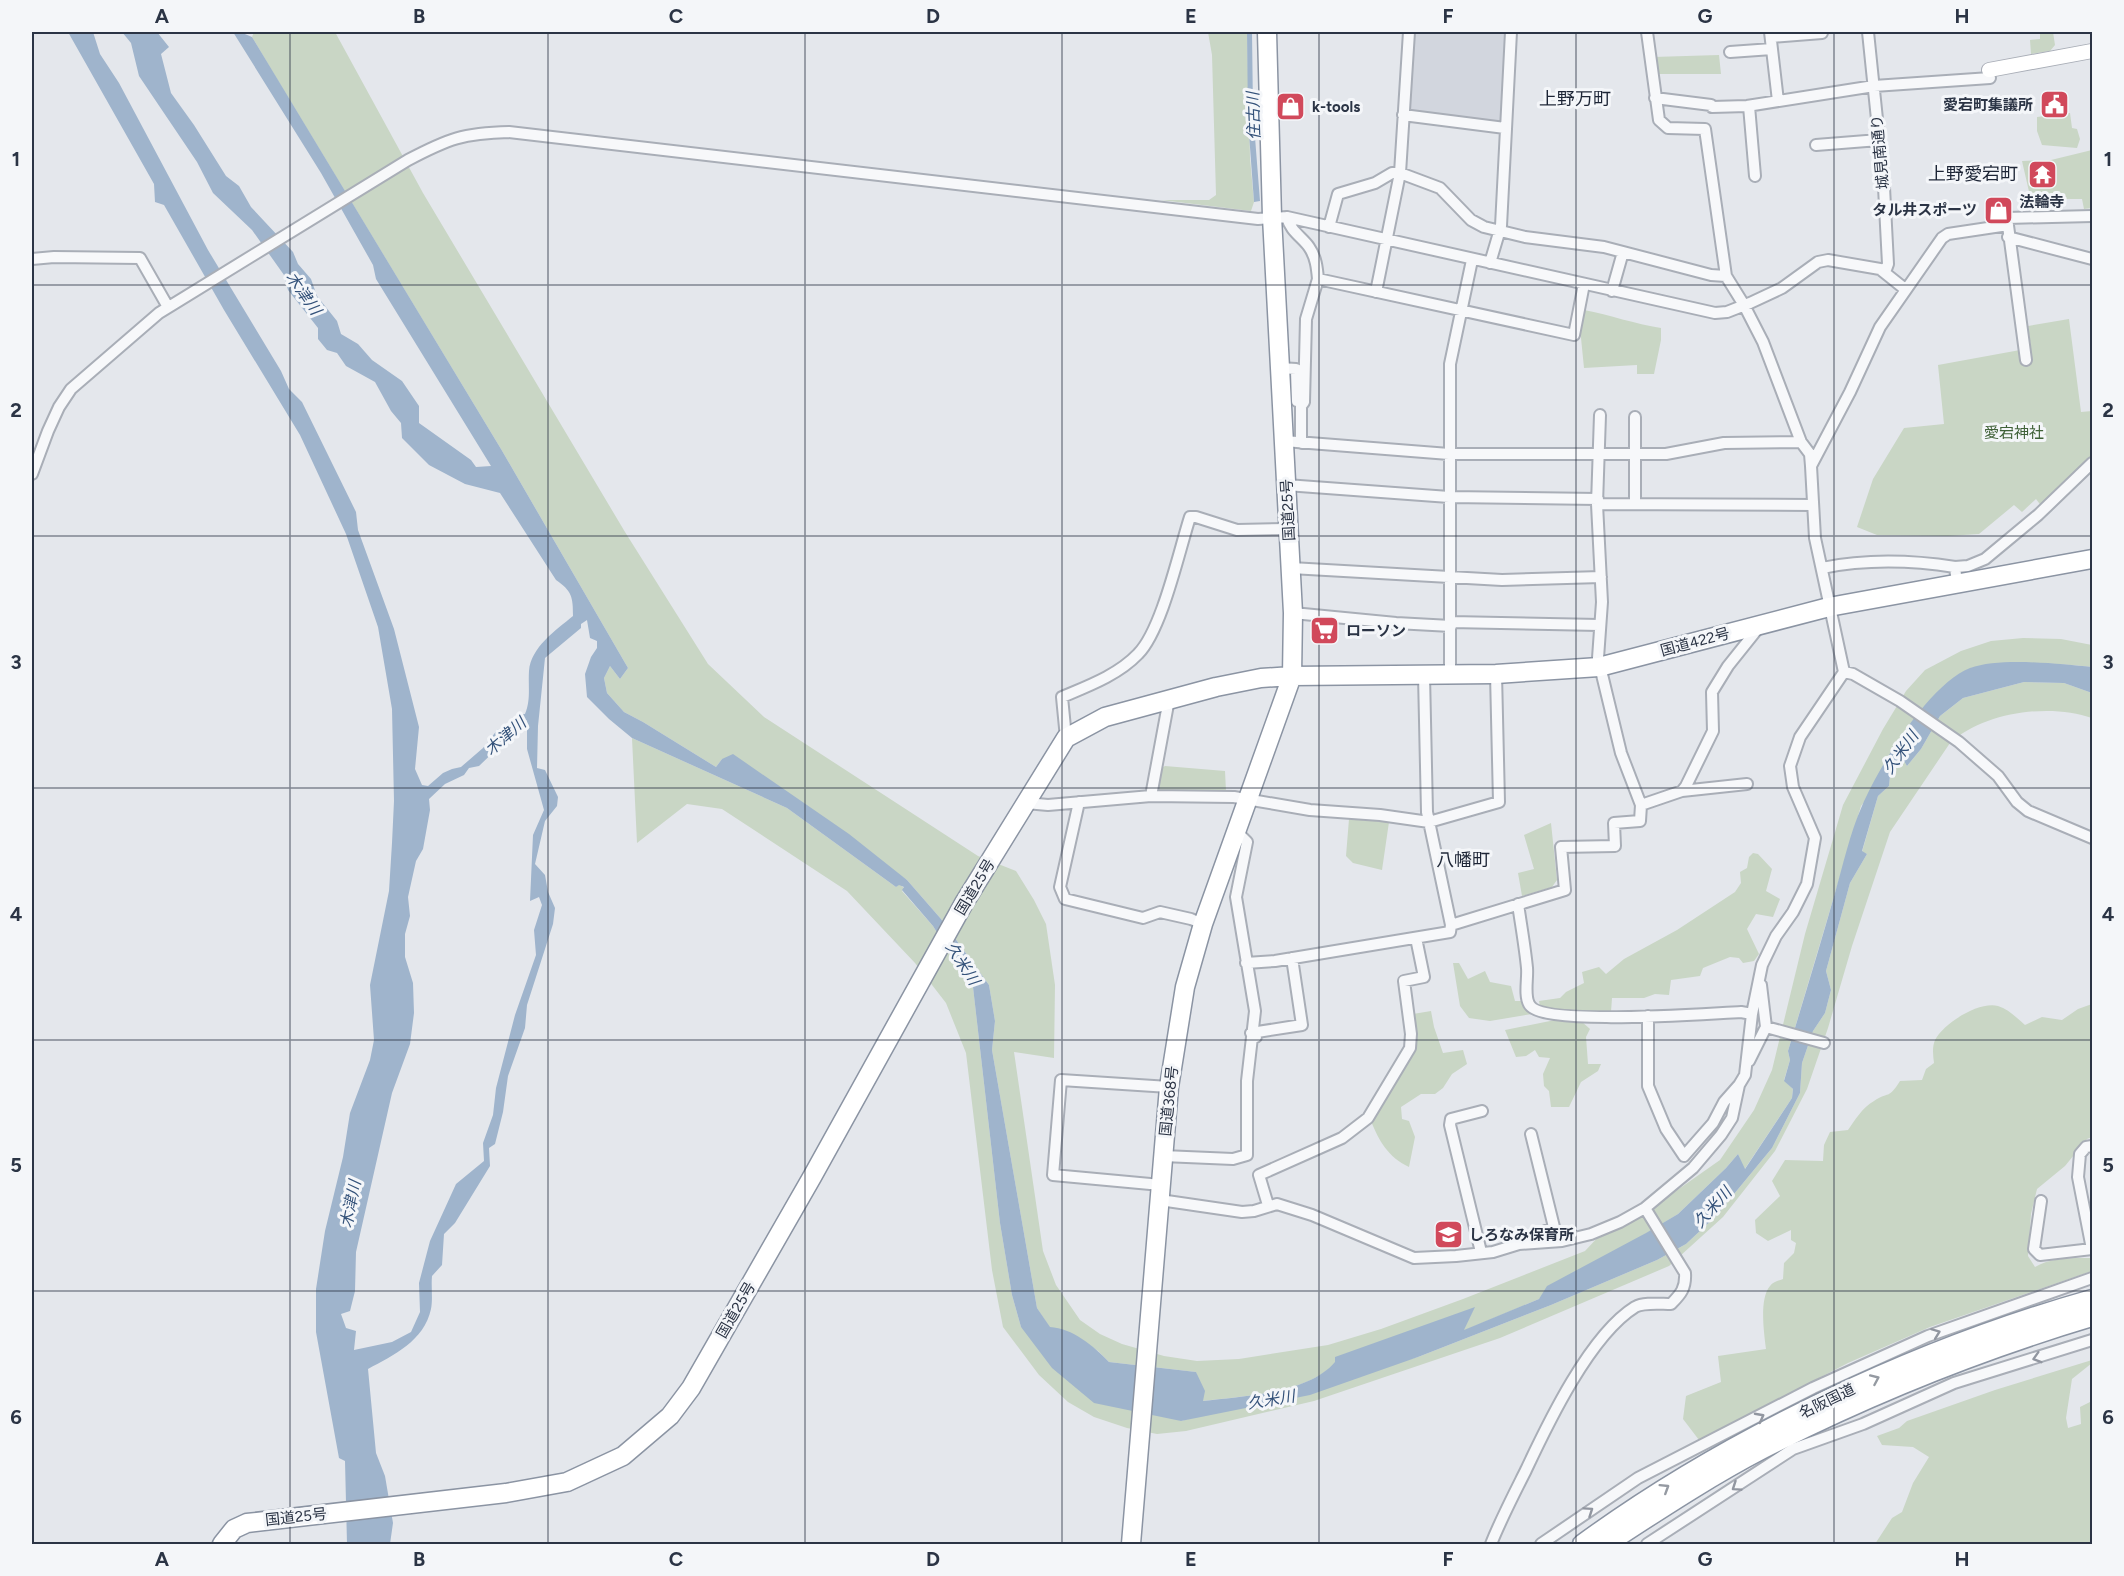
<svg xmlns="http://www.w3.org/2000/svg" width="2124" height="1576" font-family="Figtree,'Noto Sans JP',sans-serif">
<rect width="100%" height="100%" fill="#e4e7ec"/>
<path fill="#d2d6de" d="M1412 32H1507L1501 120 1497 124 1411 113 1407 109Z"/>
<path fill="#c9d6c5" d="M254 32H335L423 193 625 532 708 664 764 717 978 856 1016 871 1034 900 1046 924 1055 985 1054 1058 1014 1052 1043 1251 1056 1285 1080 1320 1100 1334 1122 1344 1164 1356 1197 1361 1239 1359 1328 1345 1381 1329 1463 1299 1585 1251 1600 1235 1639 1217 1720 1160 1754 1110 1772 1070 1805 934 1843 805 1883 729 1906 691 1925 670 1961 651 1991 641 2023 638 2061 639 2092 645V667C2051 663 2012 660 1971 668L1861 806 1788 1051 1790 1060 1784 1080 1793 1089 1792 1098 1744 1170 1738 1154 1726 1168 1678 1214 1539 1299 1463 1331 1474 1308 1336 1362C1308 1394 1242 1396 1202 1401L1196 1372 1109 1362 1098 1351 1081 1339 1050 1328 1037 1308 992 1050 995 1021 989 985 941 919 907 880 722 759 716 767 643 722 624 712 607 693 604 678 610 666 620 679 628 668 501 449 271 69 252 37Z
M1208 32H1247L1250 158 1254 202 1251 211 1161 200H1209L1216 195 1212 55Z
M2040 32H2053L2055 45 2050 51 2031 54 2030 40 2040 39Z
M1719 55 1721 74H1656L1653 57Z
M2070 113 2072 128 2077 129 2080 139 2077 148 2042 145 2037 131V117Z
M2092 150V208L2084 209 2082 199H2060L2059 196H2045L2043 202H2034V196H2030L2022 161 2051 160Z
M1584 310C1610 315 1635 324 1661 328V340L1654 374H1637V365L1584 368 1580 328Z
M2069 319 2081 412 2092 411V457L2042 507 2036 499 2022 512 2014 505 1979 534 1948 536 1877 535 1857 527 1873 479 1904 428 1944 424 1938 365 2031 348 2028 326Z
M2024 682 2064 683 2092 693V718C2050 703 1984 712 1950 743L1890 832 1852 946 1828 1028 1807 1089 1775 1151 1723 1217 1669 1266 1500 1338 1314 1401 1186 1431 1157 1434 1127 1428 1094 1417 1068 1402 1039 1375 1003 1327 992 1270 966 1053 946 1003 915 963 847 891 722 809 687 804 637 843 632 738 787 808 896 887 899 884 904 888 902 891 933 926 959 968 967 976 973 987 1000 1223 1012 1295 1021 1327 1181 1421 1418 1357 1551 1305 1657 1260 1686 1244 1715 1217 1772 1148 1800 1093 1802 1063 1813 1031 1825 1013 1831 990 1826 971 1850 883 1867 854 1862 852 1878 796 1889 786 1890 776 1898 763 1904 761 1907 766 1921 749 1940 716 1963 698Z
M1165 766 1225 771 1226 791 1223 792 1155 791 1160 769Z
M1349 819 1389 822 1382 870 1353 863 1346 856Z
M1551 823 1557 880 1552 887 1522 896 1518 873 1534 869 1524 835Z
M1753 853 1758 854 1772 869 1766 891 1780 899 1773 917 1756 914 1747 929 1759 954 1754 961 1743 963 1739 958 1730 957 1703 968 1700 976 1671 980 1669 995 1655 994 1644 998H1612L1611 1012H1582L1540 1007 1539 1001 1560 998 1566 992 1584 983 1582 972 1599 967 1606 974 1624 959 1677 930 1735 892 1741 883 1740 872 1747 868 1749 857Z
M1453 963H1459L1468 979 1485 971 1490 982 1511 986 1515 1001H1523L1532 1014 1490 1021 1469 1018 1460 1006Z
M2092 1004V1137L2087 1139 2065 1166 2037 1189 2031 1214 2028 1256 2035 1267C2052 1257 2073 1258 2092 1258V1271L1930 1327 1848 1363 1699 1440 1683 1419 1686 1396 1721 1382 1718 1356 1766 1349C1764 1333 1759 1299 1770 1286 1773 1282 1778 1281 1783 1279L1784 1263 1794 1253 1796 1243 1791 1240V1230L1768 1241 1756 1233 1755 1220 1780 1196 1772 1181 1785 1160 1823 1161 1824 1145 1830 1132 1848 1130C1855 1120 1862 1108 1874 1101 1889 1091 1888 1100 1900 1081L1922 1080 1926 1069 1934 1063C1933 1055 1932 1047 1935 1040 1944 1023 1979 1001 1998 1006 2008 1009 2017 1018 2025 1025L2042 1017 2062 1020 2078 1009Z
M1431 1011 1434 1027 1443 1053 1463 1050 1467 1064 1452 1074 1443 1088 1435 1094H1421L1401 1107 1402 1119 1409 1121 1415 1137 1409 1167C1388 1157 1379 1141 1371 1121L1384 1103 1397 1079 1413 1014Z
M1560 1019 1581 1021 1590 1029 1586 1037 1588 1064H1601L1598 1071 1581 1082 1569 1107H1551L1549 1091 1544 1086 1543 1074 1550 1058 1539 1057 1535 1050 1526 1056 1516 1057 1505 1030Z
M2092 1360V1363L2072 1379 2066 1418 2068 1428 2081 1424 2080 1407 2092 1401V1544H1875L1892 1518 1902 1512 1913 1483 1929 1457 1913 1447 1882 1445 1877 1436 1899 1428 1907 1421 1995 1390Z"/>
<path fill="#9fb4cc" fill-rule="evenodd" d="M68 32H93L100 54 119 83 208 250 281 371 289 389 302 402 356 512 358 530 394 629 419 727 415 769 422 785 428 786 443 773 452 769 461 767 483 748 498 729H505C510 723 517 721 521 714H525C531 699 528 687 529 671 531 647 555 631 573 616 573 597 572 591 556 580L500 493 465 484 429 465 402 438 401 423 391 411 375 382 346 366 337 353 327 350 318 339V328L288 290 284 275 252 230 213 193 197 162 139 76 131 43 122 32H157L169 47 161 54 171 93 194 125 226 176 239 186 251 207 293 252 298 264 311 279 317 296 337 321 341 334 358 344 372 360 402 381 419 406V423L471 460 476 467 491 466 376 279 373 265 321 173 233 32H240L252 37 501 449 628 668 620 679 610 666 604 678 607 693 624 712 643 722 716 767 722 759 733 754 849 834 907 880 941 919 989 985 995 1021 992 1050 1037 1308 1050 1327C1072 1328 1094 1346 1109 1362L1196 1372 1205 1391 1203 1401C1242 1396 1308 1394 1335 1362V1357L1475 1307 1464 1330 1539 1299 1547 1286 1646 1233 1678 1214 1726 1168 1738 1154 1745 1169 1792 1098 1793 1089 1784 1081 1790 1060 1788 1051C1804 998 1820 946 1835 893 1843 865 1850 833 1862 806 1879 766 1929 684 1970 668 2001 657 2059 664 2092 667V693L2064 683 2024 682 1963 698 1940 716 1921 749 1907 766 1904 761 1898 763 1890 776 1889 786 1878 796 1862 851 1867 854 1850 883 1826 971 1831 990 1825 1013 1813 1031 1802 1063 1800 1093 1772 1148 1715 1217 1686 1244 1657 1260 1551 1305 1418 1357 1310 1395 1181 1421 1094 1403 1052 1368 1021 1327 1012 1295 1000 1223 973 987 967 976 959 968 933 926 902 890 904 887 899 885 896 887 787 808 632 738 609 719 587 697 585 674 591 657 597 648V641L590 638 587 620 581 624V628L545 658 538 726 537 768 545 770 558 797 557 806 545 821 535 864 545 875 548 892 555 908 553 924 527 1005 525 1028 508 1076 503 1112 495 1144 489 1148 490 1166 455 1223 444 1234 442 1265 432 1276C431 1287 433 1299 431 1309 424 1341 394 1355 368 1369L376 1453 385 1476 393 1523 390 1544H347L345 1461 339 1458 316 1332V1289L325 1231 343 1157 350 1113 370 1060 374 1040 370 985 389 891 392 843 394 801 392 709 378 627 346 534 300 435 224 310 164 205 155 202 154 184ZM527 720V749L544 810 533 835 530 901 539 897 542 905 534 930 536 955 515 1015 496 1088 493 1115 483 1143 484 1161 456 1184 430 1241 419 1283 420 1312 411 1332 392 1342 354 1350 356 1331 346 1328 341 1314 350 1311 355 1291 356 1252 392 1093 410 1044 414 1013 413 983 405 957V934L410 916 408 897 416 861 423 849 430 810 429 799 445 784 464 775 469 768 479 766Z
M1247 32H1252L1253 112 1260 201 1254 202 1248 120Z"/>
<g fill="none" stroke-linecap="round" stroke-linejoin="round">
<defs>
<path id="street" d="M1647 32 1659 120 1668 128 1705 129 1726 276 1744 305 1763 342 1801 442 1810 454 1811 466
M1770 32 1778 101
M1868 32 1884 187 1888 264 1885 272
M1771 37 1822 33
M1730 52 1772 49
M1655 98 1711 105 1712 107 1747 106 1874 86 1990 78
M1749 106 1755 176
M1403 115 1505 128
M1816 145 1879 140
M1287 217C1290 231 1302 237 1309 247 1316 257 1317 268 1318 279
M1329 227 1338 194 1375 183 1392 173H1400L1440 188 1471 220 1484 227 1525 237 1604 247 1711 275 1726 276
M2008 237 2092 259
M32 259 54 257 140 258 168 307
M1490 263 1501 226 1511 32
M1612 291 1623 252
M1376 292 1400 173 1409 32
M2026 360 2007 218 2092 216
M1280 368 1296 369 1297 401 1304 402 1306 319 1318 279 1574 335 1584 284
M1635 417V504
M1284 441 1449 454H1666L1724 443 1801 442
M1301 443V406L1304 402
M32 474 48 431 59 407 71 389 159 313 408 160C448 139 463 133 509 132L1258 219 1287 217 1715 313 1727 312 1750 303 1782 288 1818 262 1828 260 1880 269 1905 289
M1286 485 1449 497 1598 499
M1597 504 1813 505
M1291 568 1502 580 1601 577
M1822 568C1866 559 1910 560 1955 567
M1957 583 1955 567 1968 566 1985 559 2038 515 2092 463
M1293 613 1396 623 1451 626
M1451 622 1599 625
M1844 672 1853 674 1900 701 1959 742 1998 776 2017 802 2028 811 2092 838
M1424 675 1427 812 1451 925
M1450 675V364L1472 260
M1066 738 1062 697C1088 686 1118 675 1138 654 1162 630 1179 551 1190 517H1196L1237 530 1289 529
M1682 791 1747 784
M1151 796 1169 699
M1079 802 1060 887 1065 899 1143 918 1160 912 1191 919 1203 924
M1026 803 1048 805 1151 796 1234 797 1310 810 1380 815 1429 822 1499 802 1496 674
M1641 805 1682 791 1686 786 1713 731 1712 692 1728 666 1760 626
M1518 904C1521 925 1525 947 1527 968 1528 978 1524 995 1529 1004 1540 1027 1711 1013 1741 1012L1752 1014
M1246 963 1275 961 1450 932 1451 925 1565 890 1561 847 1615 846 1614 823 1640 821 1641 805 1621 753 1598 658 1602 602 1597 504 1600 415
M1648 1016V1086L1666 1129 1684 1156 1713 1123 1724 1102 1739 1085
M1766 1027 1824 1043
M1256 1037 1251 1033 1302 1025 1292 958
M1749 1061 1766 1027 1761 985
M1163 1156 1233 1159 1247 1155V1081L1255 1011 1236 897 1247 842 1237 832
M1161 1185 1053 1175 1061 1080 1169 1087
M1160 1200 1242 1212 1254 1211 1277 1204 1312 1215 1414 1258 1456 1256 1493 1252 1519 1244 1562 1241 1591 1234 1620 1222 1645 1208 1693 1168 1721 1135 1732 1118 1739 1085 1745 1075 1752 1014 1762 965 1776 936 1793 912 1807 884 1815 838 1793 787 1790 766 1800 737 1844 672 1815 538 1811 466 1850 392 1880 327 1942 238 1948 234 2008 225
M2041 1201 2034 1249 2040 1255 2092 1249
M1268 1205 1259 1175 1342 1138 1368 1118 1410 1048 1411 1034 1404 981 1424 977 1416 938
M1524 1241 1554 1227 1531 1134
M2092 1249 2078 1177 2080 1154 2086 1147 2092 1146
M1481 1252 1450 1125 1451 1119 1482 1111
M1491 1544C1501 1519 1514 1494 1526 1470 1548 1423 1590 1335 1635 1307 1644 1302 1660 1304 1671 1304 1681 1294 1686 1288 1685 1273L1645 1208
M1541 1544 1638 1478 1813 1388 1928 1336 2092 1278
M1647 1544 1793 1449 1863 1424 1954 1383 2092 1340"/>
<path id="secondary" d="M1989 70 2092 51"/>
<path id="highway" d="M222 1544 234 1529 247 1523 506 1493 567 1482 623 1456 670 1416 691 1388 812 1177 964 903 1066 738 1105 717 1216 687 1261 678 1292 676 1496 674 1599 667 1829 607 2092 559
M1131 1544 1169 1087 1185 987 1203 924 1292 676 1293 613 1272 217 1267 32
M1582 1544C1728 1437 1918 1348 2092 1299
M1607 1544C1658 1511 1709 1477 1763 1449 1869 1395 1978 1351 2092 1317"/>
</defs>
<use href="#street" stroke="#a9aeb7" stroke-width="14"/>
<use href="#secondary" stroke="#a9aeb7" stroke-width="16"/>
<use href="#highway" stroke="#8b94a3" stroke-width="21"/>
<use href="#street" stroke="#f7f8fa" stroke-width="10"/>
<use href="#secondary" stroke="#fff" stroke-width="14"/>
<use href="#highway" stroke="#fff" stroke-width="18"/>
</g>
<defs><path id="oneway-chevron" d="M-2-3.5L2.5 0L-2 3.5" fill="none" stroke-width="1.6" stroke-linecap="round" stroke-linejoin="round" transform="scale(1.5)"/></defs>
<g stroke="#9196a0">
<use href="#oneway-chevron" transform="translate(1936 1333) rotate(-21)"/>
<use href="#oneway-chevron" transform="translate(2037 1358) rotate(163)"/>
<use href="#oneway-chevron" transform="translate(1760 1417) rotate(-28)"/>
<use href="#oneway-chevron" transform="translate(1736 1487) rotate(146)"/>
<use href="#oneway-chevron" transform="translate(1589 1511) rotate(-34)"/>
</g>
<g stroke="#959aa2">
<use href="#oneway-chevron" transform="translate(1875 1379) rotate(-24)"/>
<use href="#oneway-chevron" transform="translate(1665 1488) rotate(-32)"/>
</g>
<path fill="none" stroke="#2b3445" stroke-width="1.5" stroke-opacity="0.55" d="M290 32V1544M548 32V1544M805 32V1544M1062 32V1544M1319 32V1544M1576 32V1544M1834 32V1544M32 285H2092M32 536H2092M32 788H2092M32 1040H2092M32 1291H2092"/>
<defs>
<symbol id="civic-square" viewBox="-11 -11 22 22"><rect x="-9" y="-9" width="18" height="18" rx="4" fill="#d1495b" stroke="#f4f6f9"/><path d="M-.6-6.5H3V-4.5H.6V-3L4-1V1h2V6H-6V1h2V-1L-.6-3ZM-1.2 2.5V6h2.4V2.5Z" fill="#fff"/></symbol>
<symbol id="shop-square" viewBox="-11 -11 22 22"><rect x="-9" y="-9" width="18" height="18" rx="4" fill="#d1495b" stroke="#f4f6f9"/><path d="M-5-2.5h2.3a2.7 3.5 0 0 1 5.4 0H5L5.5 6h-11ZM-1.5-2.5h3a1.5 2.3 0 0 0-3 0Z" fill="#fff"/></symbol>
<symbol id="temple-square" viewBox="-11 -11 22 22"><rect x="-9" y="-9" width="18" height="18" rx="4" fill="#d1495b" stroke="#f4f6f9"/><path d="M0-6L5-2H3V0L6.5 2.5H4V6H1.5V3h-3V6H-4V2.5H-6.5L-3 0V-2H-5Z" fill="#fff"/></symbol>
<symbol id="supermarket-square" viewBox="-11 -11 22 22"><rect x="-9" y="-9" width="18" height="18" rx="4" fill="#d1495b" stroke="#f4f6f9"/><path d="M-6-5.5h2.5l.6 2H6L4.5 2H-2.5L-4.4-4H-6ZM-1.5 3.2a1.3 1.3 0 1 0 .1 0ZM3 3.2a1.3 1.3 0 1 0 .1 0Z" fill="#fff"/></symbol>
<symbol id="school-square" viewBox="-11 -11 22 22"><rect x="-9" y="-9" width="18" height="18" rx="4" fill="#d1495b" stroke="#f4f6f9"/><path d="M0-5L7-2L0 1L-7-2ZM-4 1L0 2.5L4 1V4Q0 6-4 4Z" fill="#fff"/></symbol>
</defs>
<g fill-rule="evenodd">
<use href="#civic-square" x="2038" y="88" width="33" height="33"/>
<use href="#shop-square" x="1274" y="90" width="33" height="33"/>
<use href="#temple-square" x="2026" y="158" width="33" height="33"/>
<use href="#shop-square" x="1982" y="194" width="33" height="33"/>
<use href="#supermarket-square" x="1308" y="614" width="33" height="33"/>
<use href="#school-square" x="1432" y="1218" width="33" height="33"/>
</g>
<g text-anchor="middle" stroke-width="6" stroke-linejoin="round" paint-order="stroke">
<g font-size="15" font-weight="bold" fill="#2b3445" stroke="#f4f6f9" text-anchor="start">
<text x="2033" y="110" text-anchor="end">愛宕町集議所</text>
<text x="1312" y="112">k-tools</text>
<text x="2042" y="207" text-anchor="middle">法輪寺</text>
<text x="1977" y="215" text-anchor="end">タル井スポーツ</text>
<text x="1346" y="636">ローソン</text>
<text x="1469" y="1240">しろなみ保育所</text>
</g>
<g font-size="15" fill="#2b3445" stroke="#f4f6f9">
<text transform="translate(1880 152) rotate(-95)" y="5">城見南通り</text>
<text transform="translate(1288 510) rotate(-93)" y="5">国道25号</text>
<text transform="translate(1695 642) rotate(-15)" y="5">国道422号</text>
<text transform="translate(975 887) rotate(-59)" y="5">国道25号</text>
<text transform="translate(1169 1101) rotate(-84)" y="5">国道368号</text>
<text transform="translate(736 1310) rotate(-60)" y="5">国道25号</text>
<text transform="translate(1827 1401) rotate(-26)" y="5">名阪国道</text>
<text transform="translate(296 1517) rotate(-6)" y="5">国道25号</text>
</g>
<g font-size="15" fill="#3f6138" stroke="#f4f6f9">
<text x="2014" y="438">愛宕神社</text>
</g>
<g font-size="16" font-style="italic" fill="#34527a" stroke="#f4f6f9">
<text transform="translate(1253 116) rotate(-92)" y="6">住古川</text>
<text transform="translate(304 293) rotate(55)" y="6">木津川</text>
<text transform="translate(505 736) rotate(-41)" y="6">木津川</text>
<text transform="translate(1900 752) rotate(-54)" y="6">久米川</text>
<text transform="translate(963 963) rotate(57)" y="6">久米川</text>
<text transform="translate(350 1204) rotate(-79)" y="6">木津川</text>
<text transform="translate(1712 1207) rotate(-48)" y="6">久米川</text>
<text transform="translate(1271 1399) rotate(-9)" y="6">久米川</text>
</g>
<g font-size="18" fill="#1d2536" stroke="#f4f6f9">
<text x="1575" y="105">上野万町</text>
<text x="1973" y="180">上野愛宕町</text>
<text x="1463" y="866">八幡町</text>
</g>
</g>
<rect width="2124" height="1576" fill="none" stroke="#f4f6f9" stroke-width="66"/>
<rect x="33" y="33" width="2058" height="1510" fill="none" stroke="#2b3445" stroke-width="2"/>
<g font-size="20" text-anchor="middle" font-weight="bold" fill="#2b3445">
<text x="162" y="23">A</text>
<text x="419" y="23">B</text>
<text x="676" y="23">C</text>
<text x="933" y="23">D</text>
<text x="1191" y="23">E</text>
<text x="1448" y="23">F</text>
<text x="1705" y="23">G</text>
<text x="1962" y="23">H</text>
<text x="16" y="166">1</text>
<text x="2108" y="166">1</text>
<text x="16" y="417">2</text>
<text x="2108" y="417">2</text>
<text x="16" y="669">3</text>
<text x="2108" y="669">3</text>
<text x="16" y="921">4</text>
<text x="2108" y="921">4</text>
<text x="16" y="1172">5</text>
<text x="2108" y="1172">5</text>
<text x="16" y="1424">6</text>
<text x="2108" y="1424">6</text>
<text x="162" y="1566">A</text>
<text x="419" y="1566">B</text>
<text x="676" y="1566">C</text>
<text x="933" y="1566">D</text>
<text x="1191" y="1566">E</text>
<text x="1448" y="1566">F</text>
<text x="1705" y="1566">G</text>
<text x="1962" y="1566">H</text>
</g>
</svg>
